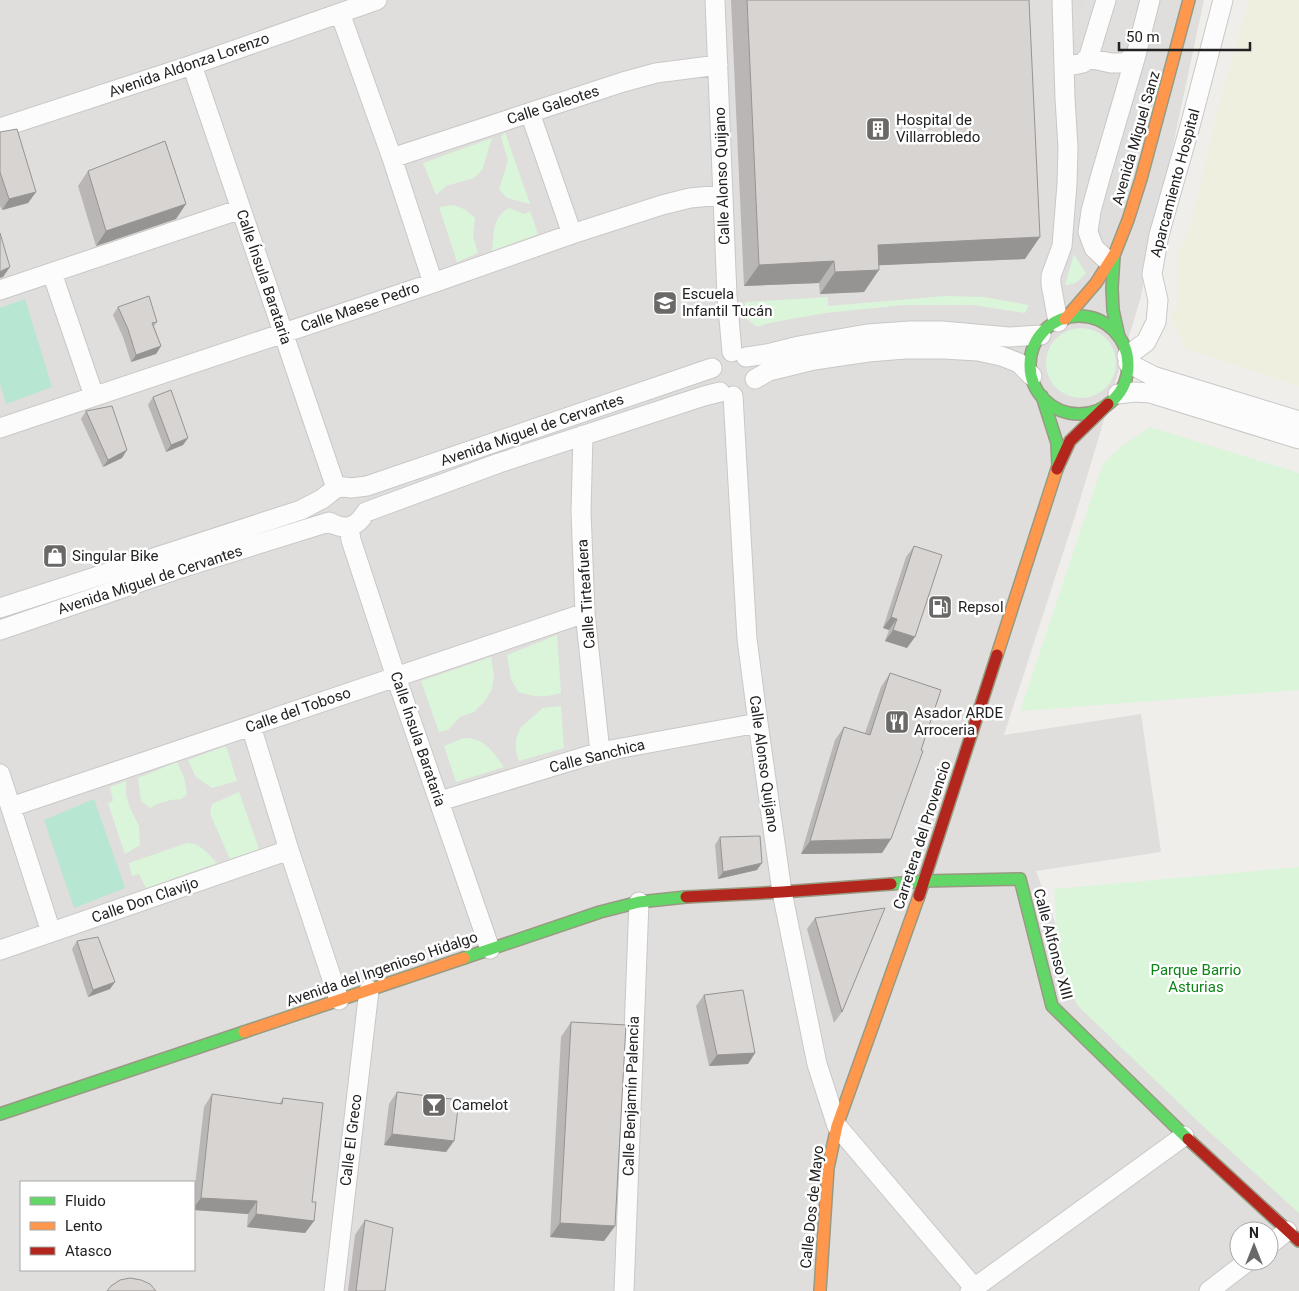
<svg xmlns="http://www.w3.org/2000/svg" width="1299" height="1291" font-family="Roboto,sans-serif">
<rect width="100%" height="100%" fill="#f0eeeb"/>
<path fill="#dfdedc" fill-rule="evenodd" d="M0 0H1204L1140 300 1076 513 1004 735 1141 714 1161 852 1036 871 1091 1018 1299 1197V1291H0ZM21 1182H194V1270H21ZM1239 1231H1269V1261H1239Z"/>
<path fill="#efefdf" d="M1249 0H1299V386L1186 349 1170 317 1177 307V291L1178 277 1177 254 1190 228 1222 93Z"/>
<path fill="#daf5da" d="M505 132 530 204 507 198 499 189 508 161 501 137Z
M492 138 482 170 474 178 446 186 436 195 423 163Z
M454 205 466 210 475 218 473 236 478 253 457 262 439 207Z
M509 208 525 214 530 211 538 234 492 251C494 234 492 217 509 208Z
M1074 254 1086 273C1080 280 1075 285 1065 285Z
M945 296 984 297 1029 305 1025 313 973 305H904L825 313 769 323 757 327 746 318 745 302 828 297V306Z
M1046 363a35 35 0 1 1 70 0a35 35 0 1 1-70 0Z
M1150 427 1299 473V690L1020 711 1103 464 1118 449Z
M557 635 561 693C543 698 536 697 518 692L511 679 507 655Z
M491 657 494 675 492 689 485 701 474 712 460 717 448 730 439 732 421 681Z
M561 706 564 748 519 761 516 751V740L520 728 543 708Z
M464 738C485 738 492 751 504 767L456 782 444 746Z
M226 746 237 781 212 788 196 777 188 760Z
M177 762 184 777 187 794 181 799 170 800 157 804 150 808 141 801 138 778Z
M126 781V794L130 808 139 826 140 845 125 854 108 803 113 801 110 787Z
M239 792 259 849 230 859 210 814 212 804Z
M187 843C201 843 208 854 217 863L146 888 139 874 132 876 129 863Z
M1299 867V1213L1205 1128 1077 1005 1062 970 1057 935 1054 889Z"/>
<path fill="#b7e6d2" d="M25 299 52 387 6 404 0 383V308Z
M94 799 125 888 74 908 44 820Z"/>
<path fill="#e0dfde" d="M1085 0H1143L1131 44 1079 27Z"/>
<g fill="none" stroke-linecap="round" stroke-linejoin="round">
<defs>
<path id="street" d="M715 0 727 296 732 352
M340 13 392 158 433 283
M1088 58 1111 63H1124L1136 55
M192 65 336 488
M1064 67 1083 63 1089 56 1106 0
M530 113 572 234
M0 128 192 65 377 0
M392 158 623 82 656 73 718 65
M1109 262 1094 248 1088 232 1091 211 1100 178 1136 55 1150 0
M52 273 94 396
M0 290 241 209
M1058 322 1051 284V276L1062 246 1067 184 1068 148 1065 98 1062 0
M1127 356 1146 342 1156 322 1158 300 1152 274 1159 235 1190 126 1223 0
M746 357 767 354 799 346 867 334 910 331H942L1009 337 1041 335
M1128 363 1153 376 1299 421
M755 379 769 371 814 360 868 352 905 349H944L978 351 1001 356 1019 363 1032 376
M1118 394 1135 392 1150 393 1299 439
M733 396 747 639 758 723 782 892 817 1064 837 1126 977 1291
M0 428 433 283 572 234 662 205 690 198 722 195
M583 435 581 512 585 613 600 752
M349 527 351 540 396 677 490 949
M0 608 301 510 322 499 336 488 344 487 351 488 367 486 712 368
M0 630 181 568 329 522C346 531 356 528 366 512L499 463 704 396 720 392
M251 726 289 850 339 1000
M0 774 51 932
M440 801 600 752 758 723
M11 807 585 613
M0 950 289 850
M1269 1245 1287 1231
M334 1291 369 990
M624 1291 639 902
M970 1291 1184 1136
M1209 1291 1248 1261"/>
<path id="fast" d="M1114 256 1112 288 1113 310 1119 337
M1030 365a49 49 0 1 1 98 0a49 49 0 1 1-98 0Z
M1042 396 1057 443 1058 466
M891 884 924 881 1020 879 1052 1006 1188 1139
M464 958 600 912 639 902 686 897
M0 1114 244 1032"/>
<path id="slow" d="M1065 319 1096 283 1115 253 1128 220 1141 179 1189 0
M997 655 1057 469
M244 1032 464 958
M820 1291 828 1168 837 1126 919 896"/>
<path id="jam" d="M1057 469 1070 441 1108 404
M919 896 997 655
M686 897 782 892 891 884
M1188 1139 1299 1241"/>
</defs>
<use href="#street" stroke="#c9c8c7" stroke-width="21"/>
<use href="#fast" stroke="#999a82" stroke-width="14"/>
<use href="#slow" stroke="#999a82" stroke-width="14"/>
<use href="#jam" stroke="#999a82" stroke-width="14"/>
<use href="#street" stroke="#fdfcfc" stroke-width="19"/>
<use href="#fast" stroke="#63d668" stroke-width="11"/>
<use href="#slow" stroke="#ff974d" stroke-width="11"/>
<use href="#jam" stroke="#b3261e" stroke-width="11"/>
</g>
<path fill="#b9b6b5" d="M731 0H1029L1025 259 879 265 864 292 820 294 819 283 744 286Z
M0 132 36 192 28 203 2 210 0 206Z
M88 171 176 219 96 246 78 186Z
M118 307 157 322 154 326 161 346 156 354 131 362 123 337 113 315Z
M153 397 188 438 183 445 166 452 148 405Z
M86 411 122 458 103 467 81 419Z
M914 546 907 648 885 641 889 630 883 628 906 557Z
M890 673 891 839 882 853 801 854 835 740 844 727 865 733 881 687Z
M720 837 757 870 718 879 715 845Z
M815 918 842 1012 834 1023 807 929Z
M77 941 110 989 88 997 72 949Z
M704 995 755 1053 748 1064 709 1066 696 1006Z
M571 1022 615 1226 604 1241 550 1237 561 1037Z
M397 1092 454 1141 446 1152 384 1145 389 1104Z
M212 1094 279 1104 283 1098 312 1202 314 1221 305 1233 247 1227 248 1214 194 1210V1194L204 1107Z
M365 1220 385 1291H348L355 1235Z"/>
<path fill="#969493" d="M36 192 28 203 2 210 9 199Z
M186 204 176 219 96 246 106 231Z
M1040 237 1025 259 863 266 878 245Z
M834 261 819 283 744 286 759 265Z
M10 267 3 277 0 278V272L3 270Z
M879 270 864 292 820 294 835 272Z
M161 346 156 354 131 362 136 355Z
M188 438 183 445 166 452 171 445Z
M127 450 122 458 103 467 108 460Z
M891 617 897 619 889 630 883 628Z
M893 630 915 637 907 648 885 641Z
M891 839 882 853 801 854 810 841Z
M762 863 757 870 718 879 723 872Z
M115 982 110 989 88 997 93 990Z
M755 1053 748 1064 709 1066 717 1055Z
M392 1134 454 1141 446 1152 384 1145Z
M201 1198 257 1201 248 1214 194 1210V1207Z
M256 1214 314 1221 305 1233 247 1227Z
M560 1223 615 1226 604 1241 550 1237Z"/>
<path fill="#d7d4d2" stroke="#969493" d="M747 0H1029L1040 237 878 245 879 270 835 272 834 261 759 265Z
M17 129 36 192 9 199 0 172V132Z
M165 141 186 204 106 231 88 171Z
M0 233 10 267 3 270 0 272Z
M149 296 157 322 152 323 161 346 136 355 128 329 118 307Z
M171 390 188 438 171 445 153 397Z
M112 406 127 450 108 460 86 411Z
M914 546 942 555 915 637 893 630 897 619 891 617Z
M890 673 941 690 921 750 923 751 891 839 810 841 844 727 870 735Z
M760 836 762 863 723 872 720 837Z
M885 908 842 1012 815 918Z
M98 937 115 982 93 990 77 941Z
M743 990 755 1053 717 1055 704 995Z
M571 1022 626 1025 615 1226 560 1223Z
M397 1092 459 1100 454 1141 392 1134Z
M212 1094 282 1104 283 1098 323 1103 312 1202H316L314 1221 256 1214 257 1201 201 1198Z
M365 1220 393 1228 385 1291H356Z
M130 1278 141 1280 150 1284 156 1291H107L111 1286 120 1280Z"/>
<defs>
<symbol id="building-square" viewBox="-11 -11 22 22"><rect x="-9" y="-9" width="18" height="18" rx="4" fill="#6a6968" stroke="#fff"/><path d="M-4-6H4V6H1V3H-1V6H-4ZM-2.5-4.3h1.7v1.8h-1.7ZM.8-4.3h1.7v1.8H.8ZM-2.5-1h1.7V.8h-1.7ZM.8-1h1.7V.8H.8Z" fill="#fff"/></symbol>
<symbol id="school-square" viewBox="-11 -11 22 22"><rect x="-9" y="-9" width="18" height="18" rx="4" fill="#6a6968" stroke="#fff"/><path d="M0-5L7-2L0 1L-7-2ZM-4 1L0 2.5L4 1V4Q0 6-4 4Z" fill="#fff"/></symbol>
<symbol id="shop-square" viewBox="-11 -11 22 22"><rect x="-9" y="-9" width="18" height="18" rx="4" fill="#6a6968" stroke="#fff"/><path d="M-5-2.5h2.3a2.7 3.5 0 0 1 5.4 0H5L5.5 6h-11ZM-1.5-2.5h3a1.5 2.3 0 0 0-3 0Z" fill="#fff"/></symbol>
<symbol id="fuel-square" viewBox="-11 -11 22 22"><rect x="-9" y="-9" width="18" height="18" rx="4" fill="#6a6968" stroke="#fff"/><path d="M-5.5-6h7V0h2V4h1.3V-2.5L3-4.5l.8-.8L6-3V5H2.5V1h-1V6h-7ZM-4.2-4.7v3.2H.2V-4.7Z" fill="#fff"/></symbol>
<symbol id="restaurant-square" viewBox="-11 -11 22 22"><rect x="-9" y="-9" width="18" height="18" rx="4" fill="#6a6968" stroke="#fff"/><path d="M-5-6h1v4h1v-4h1v4h1v-4h1v5L-1.5 .5V6h-2V.5L-5-1ZM5-6V6H3V1.5H1.5Q1.5-4 5-6Z" fill="#fff"/></symbol>
<symbol id="bar-square" viewBox="-11 -11 22 22"><rect x="-9" y="-9" width="18" height="18" rx="4" fill="#6a6968" stroke="#fff"/><path d="M-6-5H6L.8 .8V4.5H3.5V6h-7V4.5H-.8V.8Z" fill="#fff"/></symbol>
</defs>
<g fill-rule="evenodd">
<use href="#building-square" x="864" y="115" width="28" height="28"/>
<use href="#school-square" x="651" y="289" width="28" height="28"/>
<use href="#shop-square" x="41" y="542" width="28" height="28"/>
<use href="#fuel-square" x="926" y="593" width="28" height="28"/>
<use href="#restaurant-square" x="883" y="708" width="28" height="28"/>
<use href="#bar-square" x="420" y="1091" width="28" height="28"/>
</g>
<g text-anchor="middle" stroke-width="5" stroke-linejoin="round" paint-order="stroke">
<g font-size="15" fill="#222" stroke="#fff">
<text transform="translate(189 65) rotate(-19)" y="5">Avenida Aldonza Lorenzo</text>
<text transform="translate(553 105) rotate(-18)" y="5">Calle Galeotes</text>
<text transform="translate(1136 138) rotate(-74)" y="5">Avenida Miguel Sanz</text>
<text transform="translate(722 176) rotate(-92)" y="5">Calle Alonso Quijano</text>
<text transform="translate(1175 183) rotate(-75)" y="5">Aparcamiento Hospital</text>
<text transform="translate(264 277) rotate(71)" y="5">Calle Ínsula Barataria</text>
<text transform="translate(360 307) rotate(-19)" y="5">Calle Maese Pedro</text>
<text transform="translate(532 430) rotate(-19)" y="5">Avenida Miguel de Cervantes</text>
<text transform="translate(150 580) rotate(-18)" y="5">Avenida Miguel de Cervantes</text>
<text transform="translate(586 594) rotate(-94)" y="5">Calle Tirteafuera</text>
<text transform="translate(298 710) rotate(-19)" y="5">Calle del Toboso</text>
<text transform="translate(418 739) rotate(71)" y="5">Calle Ínsula Barataria</text>
<text transform="translate(597 756) rotate(-14)" y="5">Calle Sanchica</text>
<text transform="translate(764 764) rotate(82)" y="5">Calle Alonso Quijano</text>
<text transform="translate(922 835) rotate(-72)" y="5">Carretera del Provencio</text>
<text transform="translate(145 900) rotate(-19)" y="5">Calle Don Clavijo</text>
<text transform="translate(1053 944) rotate(75)" y="5">Calle Alfonso XIII</text>
<text transform="translate(382 969) rotate(-19)" y="5">Avenida del Ingenioso Hidalgo</text>
<text transform="translate(631 1096) rotate(-88)" y="5">Calle Benjamín Palencia</text>
<text transform="translate(351 1140) rotate(-83)" y="5">Calle El Greco</text>
<text transform="translate(812 1207) rotate(-84)" y="5">Calle Dos de Mayo</text>
</g>
<g font-size="15" fill="#222" stroke="#fff" text-anchor="start">
<text x="896" y="125">Hospital de<tspan x="896" dy="17">Villarrobledo</tspan></text>
<text x="682" y="299">Escuela<tspan x="682" dy="17">Infantil Tucán</tspan></text>
<text x="72" y="561">Singular Bike</text>
<text x="958" y="612">Repsol</text>
<text x="914" y="718">Asador ARDE<tspan x="914" dy="17">Arroceria</tspan></text>
<text x="452" y="1110">Camelot</text>
</g>
<g font-size="15" fill="#0c8416" stroke="#fff">
<text x="1196" y="975">Parque Barrio<tspan x="1196" dy="17">Asturias</tspan></text>
</g>
</g>
<rect x="20" y="1181" width="175" height="90" fill="#ffffff" stroke="#a7a7a7"/>
<rect x="30" y="1197" width="25" height="8" fill="#63d668" stroke="#a7a7a7"/>
<text x="65" y="1206" font-size="15" fill="#222222">Fluido</text>
<rect x="30" y="1222" width="25" height="8" fill="#ff974d" stroke="#a7a7a7"/>
<text x="65" y="1231" font-size="15" fill="#222222">Lento</text>
<rect x="30" y="1247" width="25" height="8" fill="#b3261e" stroke="#a7a7a7"/>
<text x="65" y="1256" font-size="15" fill="#222222">Atasco</text>
<g transform="translate(1254 1246)"><circle r="24" fill="#ffffff" stroke="#a7a7a7"/>
<path d="M0-4L9 19L0 12L-9 19Z" fill="#6a6968"/>
<text y="-8" font-size="14" font-weight="bold" text-anchor="middle" fill="#222222">N</text>
</g>
<path d="M1119 42v8h131v-8" fill="none" stroke="#222222" stroke-width="2.5"/>
<text x="1126" y="42" font-size="15" fill="#222222" stroke="#ffffff" stroke-width="4" paint-order="stroke">50 m</text>
</svg>
